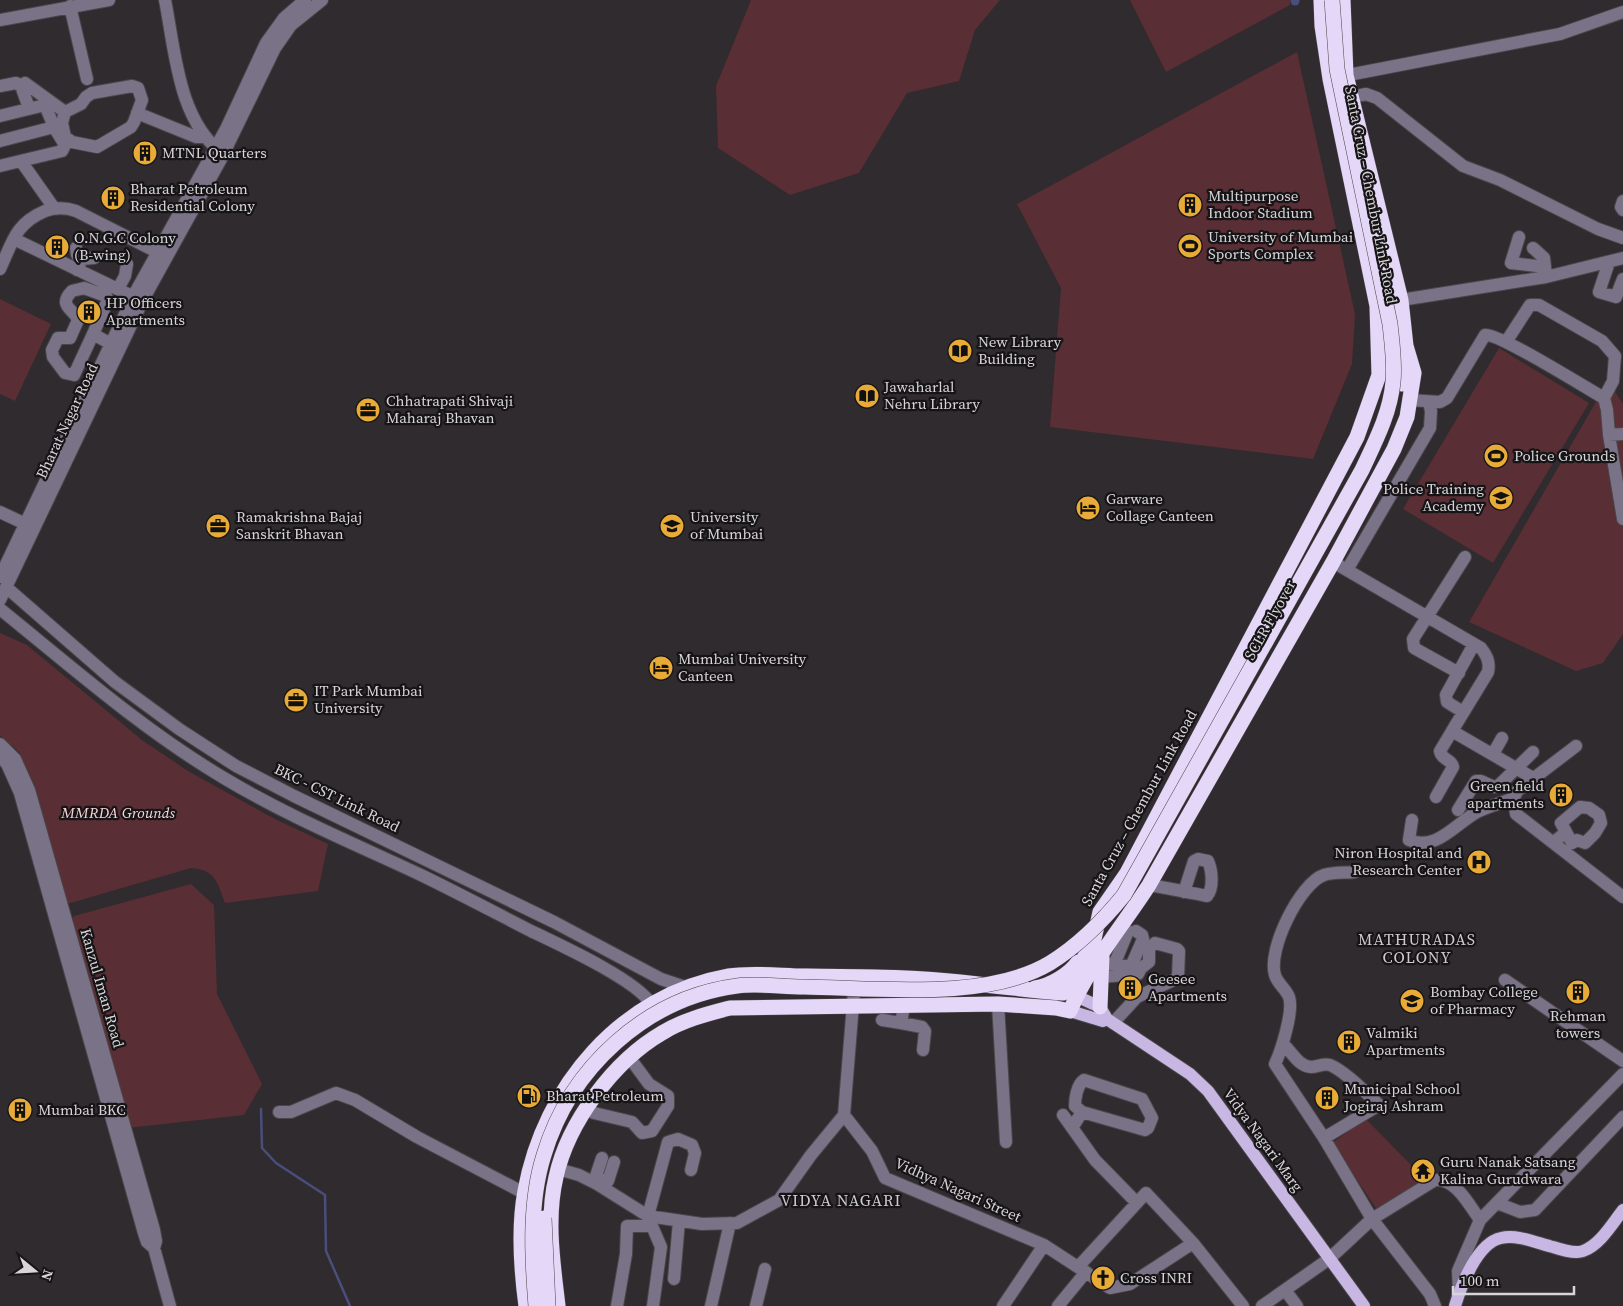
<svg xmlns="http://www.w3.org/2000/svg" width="1623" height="1306" font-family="'Source Serif 4',serif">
<rect width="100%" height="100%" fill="#2f2b2f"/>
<path fill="#592e34" d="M751 0H1000L975 30 959 81 907 93 859 173 790 195 718 148 716 86Z
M1130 0H1290V5L1166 72Z
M1297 52 1355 314 1352 364 1313 459 1050 427 1061 288 1017 204Z
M0 299 51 324 15 401 0 394Z
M1499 348 1589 403 1493 563 1403 509Z
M1608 381 1623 404V634L1603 663 1576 671 1469 622Z
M0 633 27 645 142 740 188 771 273 818 328 844 318 891 225 903C217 882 216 870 191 868L67 904 35 786 19 752 0 735Z
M191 884 214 905 217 994 262 1084 244 1115 128 1128 71 922 74 916Z
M1366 1119 1411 1165 1422 1182 1376 1208 1332 1143Z"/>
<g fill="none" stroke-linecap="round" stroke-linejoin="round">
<path stroke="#4b4d7b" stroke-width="2.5" d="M261 1109 262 1148 276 1163 325 1195 326 1251 350 1306"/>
<path stroke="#4b4d7b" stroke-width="9" d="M1295 1V0"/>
<defs>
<path id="minor" d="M165 0C175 50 178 120 222 153
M70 6 87 79
M0 20 109 0
M1338 77 1560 34 1623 12
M25 83 65 112
M0 86 16 83 21 86 29 108
M132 86 138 88 142 100 134 122 131 127 97 147 72 142 65 137 62 123 65 112 81 104 86 97 92 93Z
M1351 97 1366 94 1377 98 1463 166 1500 180 1598 229 1623 238
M137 113 196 137H206
M0 116 45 105 54 127
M0 141 54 127 65 145 62 151 0 166
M21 161 54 208
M1623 201 1621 207 1623 210
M1519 237 1511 263 1545 267
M14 239 134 297
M76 248 77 255 82 259 77 270
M1533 248 1544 258 1546 275
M82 259 94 258
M1609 262 1599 292 1616 297 1623 279
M0 269C13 241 15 224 45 211 56 207 65 207 76 211L165 256
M118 289 125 276 127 264
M1401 300 1546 277 1623 258
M93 334 74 375 65 373 53 357 52 350 58 338H70L78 320C74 309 57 306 72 291L84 288 106 296 108 300 93 334 111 344
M1506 342 1530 305H1539L1602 341 1615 356 1613 381 1604 398
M1410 400 1440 402 1447 398 1485 335C1499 333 1586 388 1604 398L1607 410 1609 435 1623 519
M1609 435 1623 434
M0 512 32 527
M1333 562 1481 648C1487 656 1490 662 1488 672L1452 731 1533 778
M1347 570 1430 428 1431 411 1429 402
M0 577 135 293 226 129 266 43 284 18 305 0
M6 587 115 682 179 729 236 766 294 796 554 922 661 979 685 987
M0 600 144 298 221 159 275 48 291 25 322 0
M0 609C73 668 143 730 224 778 287 816 355 844 421 875 458 893 494 912 531 931 558 944 637 980 651 1004
M1459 673 1414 648 1413 639 1465 557
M1463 712 1447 702 1446 695 1474 644
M0 744 15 759 29 790 154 1230 156 1241 154 1248
M1576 746 1517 791 1514 798 1516 814 1623 897
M1493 754 1502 738
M0 756 7 764 20 793 144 1233 147 1242 154 1248 170 1306
M1436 797 1453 767C1452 759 1441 760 1440 751L1452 731
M1458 810 1476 781H1481L1494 787 1498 786 1533 752
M1412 820 1409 840C1436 852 1455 824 1477 812 1489 806 1502 803 1514 798
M1554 842 1566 832 1561 823 1580 807 1589 808 1599 815 1601 823 1595 833 1585 843 1577 840 1572 843 1566 832
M1355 872C1346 873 1333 872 1324 875 1300 883 1267 950 1275 975 1277 983 1286 989 1289 997 1294 1011 1281 1051 1275 1064L1324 1138 1372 1219 1430 1294 1435 1306
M1149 885C1168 888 1187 892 1207 896 1214 888 1212 870 1208 861L1198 859 1194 861 1184 892
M1101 963 1129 966 1132 964 1143 939 1142 935 1136 931
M1114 965 1128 931
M1100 977 1138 974 1141 968 1149 962V948L1155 943 1177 949 1179 951 1178 978 1137 997 1113 1023
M855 979 844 1115 872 1151 885 1178 1044 1245
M1505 980 1623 1061
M998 1004 1006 1142
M904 1006 901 1023 922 1027 925 1031 923 1050
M882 1020 901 1023
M1284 1045C1292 1052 1298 1066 1311 1067 1318 1067 1323 1063 1330 1065 1345 1071 1367 1094 1379 1105L1324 1138
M587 1108 594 1113 632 1122 642 1133 652 1131 668 1106V1096L649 1084 629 1057
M279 1112H291L336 1093 355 1100 417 1137 524 1193
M1063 1115 1095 1160 1137 1203
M1072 1128 1082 1112 1075 1106C1075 1098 1077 1085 1084 1080L1142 1099 1152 1118 1148 1128 1145 1130 1082 1112
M558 1169 579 1175 597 1184 648 1216 702 1224 737 1223 779 1200 811 1155 844 1115
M598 1179 608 1181 614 1162
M597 1184 596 1176 602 1158
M1497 1203 1520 1212 1535 1210 1623 1117
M648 1216 668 1142 678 1139 692 1145 695 1153 691 1170
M1078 1267 1146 1193 1193 1243 1243 1306
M674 1279 679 1221
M1285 1290 1297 1306
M1459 1293 1458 1271 1480 1220 1623 1074
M617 1306 626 1254 627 1226H652L661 1247 653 1306
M711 1306 730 1223
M756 1306 765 1269
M1003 1306 1044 1245 1110 1288 1130 1284 1193 1243
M1058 1306 1086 1272
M1262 1306 1329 1259 1372 1219 1435 1180C1456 1178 1469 1205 1480 1220"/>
<path id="major" d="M1076 996 1100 1007 1107 1019 1190 1074 1208 1091 1364 1306
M1070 1011 1103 1021 1107 1019
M1455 1306C1461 1286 1477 1243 1501 1238 1517 1234 1537 1243 1553 1247 1562 1250 1575 1254 1583 1251 1600 1245 1612 1224 1623 1210"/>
<path id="highway" d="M1402 384 1405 353
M1035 988C1050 986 1070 974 1078 962
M1100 1007 1102 956
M526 1306C521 1269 518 1228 525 1191 544 1086 621 995 729 976 751 972 782 976 806 976 857 977 909 976 960 982 994 986 1028 990 1063 993L1067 990 1094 939 1100 912 1127 873 1357 437 1379 375 1377 306 1330 79 1322 26 1321 0
M558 1306C553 1263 546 1219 556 1177 568 1122 614 1061 662 1033 683 1020 707 1014 730 1008L998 1004 1056 1008 1070 1011C1089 965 1122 927 1149 885L1333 562 1394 449 1407 417 1414 373 1406 346 1401 300 1346 75 1343 0"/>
</defs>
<use href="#minor" stroke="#4a464a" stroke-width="14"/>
<use href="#major" stroke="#4a464a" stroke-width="14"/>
<use href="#highway" stroke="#4a464a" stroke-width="16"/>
<use href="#minor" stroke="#7a7287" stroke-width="12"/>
<use href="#major" stroke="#c9b7e3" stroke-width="12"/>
<use href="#highway" stroke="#e4d7f7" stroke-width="15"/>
<defs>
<path id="highway-bridge" d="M544 1218 548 1306
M536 1306C532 1257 529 1202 544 1155 570 1068 646 998 737 986 758 983 782 987 804 987 876 988 987 1001 1050 963 1079 945 1102 922 1124 895L1362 470C1375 442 1390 414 1393 382 1395 363 1392 343 1390 324L1337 69 1332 0"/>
</defs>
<use href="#highway-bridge" stroke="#4a464a" stroke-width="16" stroke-linecap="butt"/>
<use href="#highway-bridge" stroke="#e4d7f7" stroke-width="15"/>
</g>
<defs>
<symbol id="building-disc" viewBox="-11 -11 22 22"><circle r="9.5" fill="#e8ab37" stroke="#161416"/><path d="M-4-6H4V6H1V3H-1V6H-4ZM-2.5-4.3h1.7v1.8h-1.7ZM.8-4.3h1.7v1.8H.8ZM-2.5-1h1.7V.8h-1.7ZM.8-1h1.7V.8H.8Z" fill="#111"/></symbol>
<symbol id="stadium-disc" viewBox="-11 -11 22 22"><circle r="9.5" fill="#e8ab37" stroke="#161416"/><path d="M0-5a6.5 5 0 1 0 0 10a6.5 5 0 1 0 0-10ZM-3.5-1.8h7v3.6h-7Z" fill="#111"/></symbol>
<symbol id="library-disc" viewBox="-11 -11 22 22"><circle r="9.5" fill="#e8ab37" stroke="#161416"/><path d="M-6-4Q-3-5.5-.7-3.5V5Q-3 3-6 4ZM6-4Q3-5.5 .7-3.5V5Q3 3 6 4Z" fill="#111"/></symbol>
<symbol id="office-disc" viewBox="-11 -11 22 22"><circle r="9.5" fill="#e8ab37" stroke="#161416"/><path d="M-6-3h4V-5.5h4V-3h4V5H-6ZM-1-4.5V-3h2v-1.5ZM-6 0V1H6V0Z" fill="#111"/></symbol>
<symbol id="university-disc" viewBox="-11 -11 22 22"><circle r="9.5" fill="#e8ab37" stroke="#161416"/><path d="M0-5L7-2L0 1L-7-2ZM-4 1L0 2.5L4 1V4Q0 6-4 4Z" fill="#111"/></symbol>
<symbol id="hotel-disc" viewBox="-11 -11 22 22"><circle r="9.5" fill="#e8ab37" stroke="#161416"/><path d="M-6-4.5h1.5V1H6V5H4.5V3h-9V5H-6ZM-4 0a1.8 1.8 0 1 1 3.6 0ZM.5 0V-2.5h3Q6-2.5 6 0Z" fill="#111"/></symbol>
<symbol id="hospital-disc" viewBox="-11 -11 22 22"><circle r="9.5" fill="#e8ab37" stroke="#161416"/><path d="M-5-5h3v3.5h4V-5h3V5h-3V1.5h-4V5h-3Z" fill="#111"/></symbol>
<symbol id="fuel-disc" viewBox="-11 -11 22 22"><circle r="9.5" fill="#e8ab37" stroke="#161416"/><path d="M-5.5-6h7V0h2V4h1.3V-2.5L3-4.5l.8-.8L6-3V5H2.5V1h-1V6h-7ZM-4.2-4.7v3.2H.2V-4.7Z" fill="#111"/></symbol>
<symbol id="temple-disc" viewBox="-11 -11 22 22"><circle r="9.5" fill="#e8ab37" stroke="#161416"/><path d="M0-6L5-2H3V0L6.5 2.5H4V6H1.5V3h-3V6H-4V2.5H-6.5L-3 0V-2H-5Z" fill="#111"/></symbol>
<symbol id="church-disc" viewBox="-11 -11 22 22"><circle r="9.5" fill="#e8ab37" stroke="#161416"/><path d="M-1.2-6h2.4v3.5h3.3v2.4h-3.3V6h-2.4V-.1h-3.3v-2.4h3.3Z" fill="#111"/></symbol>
</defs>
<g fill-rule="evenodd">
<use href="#building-disc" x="131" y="139" width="28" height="28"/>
<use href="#building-disc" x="99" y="184" width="28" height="28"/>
<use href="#building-disc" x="1176" y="191" width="28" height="28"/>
<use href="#stadium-disc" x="1176" y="232" width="28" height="28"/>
<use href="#building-disc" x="43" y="233" width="28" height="28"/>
<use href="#building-disc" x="75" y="298" width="28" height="28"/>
<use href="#library-disc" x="946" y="337" width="28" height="28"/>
<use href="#library-disc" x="853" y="382" width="28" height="28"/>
<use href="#office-disc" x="354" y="396" width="28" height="28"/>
<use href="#stadium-disc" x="1482" y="442" width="28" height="28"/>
<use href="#university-disc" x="1487" y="484" width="28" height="28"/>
<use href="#hotel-disc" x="1074" y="494" width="28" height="28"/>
<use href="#office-disc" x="204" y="512" width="28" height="28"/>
<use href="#university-disc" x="658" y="512" width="28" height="28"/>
<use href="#hotel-disc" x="647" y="654" width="28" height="28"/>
<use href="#office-disc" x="282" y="686" width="28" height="28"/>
<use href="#building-disc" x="1547" y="781" width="28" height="28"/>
<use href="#hospital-disc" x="1465" y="848" width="28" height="28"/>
<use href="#building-disc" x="1116" y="974" width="28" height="28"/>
<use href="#building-disc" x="1564" y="978" width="28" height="28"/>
<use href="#university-disc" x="1398" y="987" width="28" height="28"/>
<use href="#building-disc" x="1335" y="1028" width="28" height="28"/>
<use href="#fuel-disc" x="515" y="1082" width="28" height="28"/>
<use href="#building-disc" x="1313" y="1084" width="28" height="28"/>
<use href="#building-disc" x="6" y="1096" width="28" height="28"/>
<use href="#temple-disc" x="1409" y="1157" width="28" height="28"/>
<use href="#church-disc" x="1089" y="1264" width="28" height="28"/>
</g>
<g text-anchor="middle" stroke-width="4.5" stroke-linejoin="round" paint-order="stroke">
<g font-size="15" fill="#d7d5d7" stroke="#161416" text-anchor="start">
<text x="162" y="158">MTNL Quarters</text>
<text x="130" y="194">Bharat Petroleum<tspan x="130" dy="17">Residential Colony</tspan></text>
<text x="1208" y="201">Multipurpose<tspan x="1208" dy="17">Indoor Stadium</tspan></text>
<text x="1208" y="242">University of Mumbai<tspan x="1208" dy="17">Sports Complex</tspan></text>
<text x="74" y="243">O.N.G.C Colony<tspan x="74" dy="17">(B-wing)</tspan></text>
<text x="106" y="308">HP Officers<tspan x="106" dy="17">Apartments</tspan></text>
<text x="978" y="347">New Library<tspan x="978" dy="17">Building</tspan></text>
<text x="884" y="392">Jawaharlal<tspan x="884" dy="17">Nehru Library</tspan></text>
<text x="386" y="406">Chhatrapati Shivaji<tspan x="386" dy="17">Maharaj Bhavan</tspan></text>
<text x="1514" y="461">Police Grounds</text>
<text x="1484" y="494" text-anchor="end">Police Training<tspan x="1484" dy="17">Academy</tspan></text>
<text x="1106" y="504">Garware<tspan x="1106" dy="17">Collage Canteen</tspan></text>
<text x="236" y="522">Ramakrishna Bajaj<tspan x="236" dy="17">Sanskrit Bhavan</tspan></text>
<text x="690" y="522">University<tspan x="690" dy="17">of Mumbai</tspan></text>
<text x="678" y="664">Mumbai University<tspan x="678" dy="17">Canteen</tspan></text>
<text x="314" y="696">IT Park Mumbai<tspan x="314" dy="17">University</tspan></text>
<text x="1544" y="791" text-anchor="end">Green field<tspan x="1544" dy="17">apartments</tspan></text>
<text x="1462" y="858" text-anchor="end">Niron Hospital and<tspan x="1462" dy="17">Research Center</tspan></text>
<text x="1148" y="984">Geesee<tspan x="1148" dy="17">Apartments</tspan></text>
<text x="1430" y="997">Bombay College<tspan x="1430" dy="17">of Pharmacy</tspan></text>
<text x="1578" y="1021" text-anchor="middle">Rehman<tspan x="1578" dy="17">towers</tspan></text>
<text x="1366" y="1038">Valmiki<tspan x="1366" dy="17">Apartments</tspan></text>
<text x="1344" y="1094">Municipal School<tspan x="1344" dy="17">Jogiraj Ashram</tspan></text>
<text x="546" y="1101">Bharat Petroleum</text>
<text x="38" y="1115">Mumbai BKC</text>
<text x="1440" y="1167">Guru Nanak Satsang<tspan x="1440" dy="17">Kalina Gurudwara</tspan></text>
<text x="1120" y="1283">Cross INRI</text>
</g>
<g font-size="15" fill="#d7d5d7" stroke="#161416">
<text transform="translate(1371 195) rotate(79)" y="5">Santa Cruz – Chembur Link Road</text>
<text transform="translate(67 421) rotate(-65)" y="5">Bharat Nagar Road</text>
<text transform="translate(1270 620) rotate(-61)" y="5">SCLR Flyover</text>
<text transform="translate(337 798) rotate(26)" y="5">BKC - CST Link Road</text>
<text transform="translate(1139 808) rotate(-61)" y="5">Santa Cruz – Chembur Link Road</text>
<text transform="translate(102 988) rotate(74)" y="5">Kanzul Iman Road</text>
<text transform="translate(1263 1140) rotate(54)" y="5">Vidya Nagari Marg</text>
<text transform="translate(958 1190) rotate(24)" y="5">Vidhya Nagari Street</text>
</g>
<g font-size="15" font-style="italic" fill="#fad4d8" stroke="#161416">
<text x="118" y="818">MMRDA Grounds</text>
</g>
<g font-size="16" letter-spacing="1" fill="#cdc9cd" stroke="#161416">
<text x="1417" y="945">MATHURADAS<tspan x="1417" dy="18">COLONY</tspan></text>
<text x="841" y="1206">VIDYA NAGARI</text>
</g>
</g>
<g transform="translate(35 1271) rotate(108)" stroke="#161416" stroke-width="4" paint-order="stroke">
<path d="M0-4L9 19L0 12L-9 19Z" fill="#d7d5d7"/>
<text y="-8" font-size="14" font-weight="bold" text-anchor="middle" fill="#d7d5d7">N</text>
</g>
<path d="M1453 1286v8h121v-8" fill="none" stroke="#d7d5d7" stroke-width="2.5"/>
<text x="1460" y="1286" font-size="15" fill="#d7d5d7" stroke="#161416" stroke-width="4" paint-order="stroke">100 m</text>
</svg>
